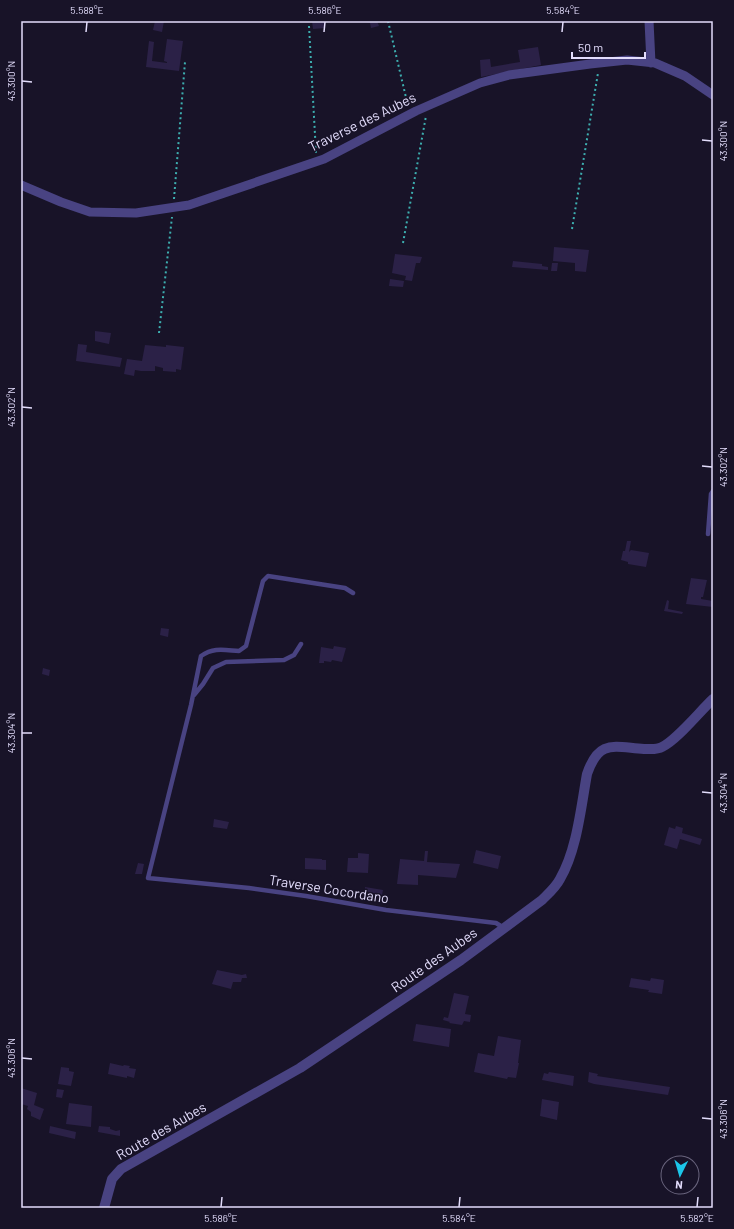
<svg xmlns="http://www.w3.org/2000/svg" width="734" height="1229" font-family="Barlow,sans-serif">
<rect width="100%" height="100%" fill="#181328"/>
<path fill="#2b2147" d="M155 21H164L162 32 153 30Z
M312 21H325V28L313 29Z
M363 21H377L379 26 371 28 370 23Z
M167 39 183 41 179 71 146 67 149 41 154 42 152 61 167 63V62L164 61Z
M538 47 541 65 481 77 480 60 490 59 491 67 520 62 518 50Z
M554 247 589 250 586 272 575 271V263L553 261Z
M395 254 422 257 420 263H416L412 281 405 280 406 276 392 273Z
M513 261 542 264V266L548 267V270L512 267Z
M552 263H558L557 271H551Z
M390 279 404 281 403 287 389 286Z
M95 331 111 333 109 344 95 341Z
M78 344 87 345 86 352 122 358 120 367 76 361Z
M145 345 166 347V345L184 347 181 370 176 369V372L163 371V368L155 366V371H141L135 370 134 376 124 374 127 359 142 361Z
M627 541H631L629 552 631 550 649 553 646 567 628 564V562L621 560 623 551H625Z
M691 578 707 580 703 597H701V599L713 601V607L686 604Z
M667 600 669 601 668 609 683 612 682 614 664 611Z
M161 628 169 629 168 637 160 635Z
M334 646 346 648 342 662 332 660 331 662 324 661V663H319L321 647 333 649Z
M43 668 50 670 49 676 42 674Z
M214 819 229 822 227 829 213 827Z
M676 826 683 828 682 833 702 839 700 845 680 839 677 849 664 845 669 827 675 829Z
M476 850 501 856 498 869 473 863Z
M425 851H428L427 862 460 864 456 878 418 875V885L397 884 400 859 424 861Z
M358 853 369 854 368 873 347 872 348 858H358Z
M305 858 322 859V860H326V870L305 869Z
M138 863 144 864 142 874H135Z
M365 887 383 890 382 895 365 891Z
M217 970 242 975 246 974 247 978H242L241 982H233L231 989 212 984Z
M631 978 650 981 651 978 664 980 662 994 648 992 649 990 629 987Z
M454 993 469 996 465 1014 471 1015 470 1022 464 1021 462 1025 449 1023 450 1022 443 1020 444 1017 448 1018Z
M416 1024 451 1029 449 1047 413 1041Z
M498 1036 521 1040 518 1063H519L516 1078 508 1077 507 1079 474 1072 478 1053 494 1056Z
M110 1063 123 1066 124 1065 130 1066 129 1068 136 1069 134 1078 127 1076V1078L108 1074Z
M61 1067 69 1068V1071L74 1072 71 1086 58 1084Z
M549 1072 574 1076 573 1086 542 1080 544 1073 548 1074Z
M589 1072 598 1074 597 1076 670 1087 668 1095 594 1084 588 1082Z
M21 1088 37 1093 34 1105 44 1109 40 1120 31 1116V1112L27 1109 28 1106 21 1104Z
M57 1089 64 1090 62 1098 56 1097Z
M542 1099 559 1102 557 1120 540 1116Z
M69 1103 92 1106 91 1127 66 1124Z
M50 1126 76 1132 75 1139 49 1133Z
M99 1126 110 1127V1129L116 1131 120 1130V1136L98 1132Z"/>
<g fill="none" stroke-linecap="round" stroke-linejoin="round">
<path stroke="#3dafb0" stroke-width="2" stroke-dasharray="2 3" stroke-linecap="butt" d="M388 21 408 106
M309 26 316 153
M174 199 185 62
M572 229 598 73
M403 243 426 116
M159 333 172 217"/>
<path stroke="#494382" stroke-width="4.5" d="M708 534 711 494 713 491
M353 593 345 588 268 576 263 581 246 646 239 651C224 650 214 647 201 656L191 705 148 878 249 888 306 896 386 910 496 923 504 928
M194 695 203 684 213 668 226 662 284 660 294 655 301 644"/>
<path stroke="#494382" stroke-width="9" d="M649 21 651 63
M21 185 61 202 90 212 136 213 189 205 324 159 416 111 480 83 509 75 590 64 627 60 655 63 685 76 713 95"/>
<path stroke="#494382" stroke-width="10" d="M104 1208 112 1179 121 1169 300 1068 461 960 542 900C549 893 556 887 560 879 577 850 581 807 587 774 599 739 613 747 644 749 650 749 657 750 662 747 677 740 700 711 713 699"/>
</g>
<path fill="none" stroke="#e3ddfc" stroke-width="1.5" d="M86 32 87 22M324 32 325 22M562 32 563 22M22 81 32 82M702 140 712 141M22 407 32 408M702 466 712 467M22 733H32M702 792 712 793M22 1058 32 1059M702 1118 712 1119M221 1207 222 1197M459 1207 460 1197M697 1207 698 1197"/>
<g text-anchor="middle" stroke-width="3" stroke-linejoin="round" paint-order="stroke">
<g font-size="14" fill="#e3ddfc" stroke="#181328">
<text transform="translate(362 122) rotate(-26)" y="5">Traverse des Aubes</text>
<text transform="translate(329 889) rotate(9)" y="5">Traverse Cocordano</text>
<text transform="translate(434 960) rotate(-35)" y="5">Route des Aubes</text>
<text transform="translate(161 1131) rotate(-30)" y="5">Route des Aubes</text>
</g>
</g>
<rect width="734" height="1229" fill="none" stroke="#181328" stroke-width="44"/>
<g transform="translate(680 1175) rotate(185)"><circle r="19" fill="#181328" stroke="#69647d"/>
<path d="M0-3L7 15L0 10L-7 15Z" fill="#1cc6e9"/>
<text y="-6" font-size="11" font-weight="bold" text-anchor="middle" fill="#e3ddfc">N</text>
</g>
<path d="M572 52v6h73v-6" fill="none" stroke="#e3ddfc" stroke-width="2"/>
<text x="578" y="52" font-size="12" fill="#e3ddfc" stroke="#181328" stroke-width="3" paint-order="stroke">50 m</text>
<rect x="22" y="22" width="690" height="1185" fill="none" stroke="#e3ddfc" stroke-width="1.5"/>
<g font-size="10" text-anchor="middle" fill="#e3ddfc">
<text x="87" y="14">5.588°E</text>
<text x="325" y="14">5.586°E</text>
<text x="563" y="14">5.584°E</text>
<text transform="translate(11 81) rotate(-90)" y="4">43.300°N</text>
<text transform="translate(723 141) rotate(-90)" y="4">43.300°N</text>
<text transform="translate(11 407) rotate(-90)" y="4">43.302°N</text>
<text transform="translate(723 467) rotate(-90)" y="4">43.302°N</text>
<text transform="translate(11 733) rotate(-90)" y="4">43.304°N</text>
<text transform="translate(723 793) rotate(-90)" y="4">43.304°N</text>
<text transform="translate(11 1058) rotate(-90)" y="4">43.306°N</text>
<text transform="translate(723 1119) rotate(-90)" y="4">43.306°N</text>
<text x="221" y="1222">5.586°E</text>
<text x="459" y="1222">5.584°E</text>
<text x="697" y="1222">5.582°E</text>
</g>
</svg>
